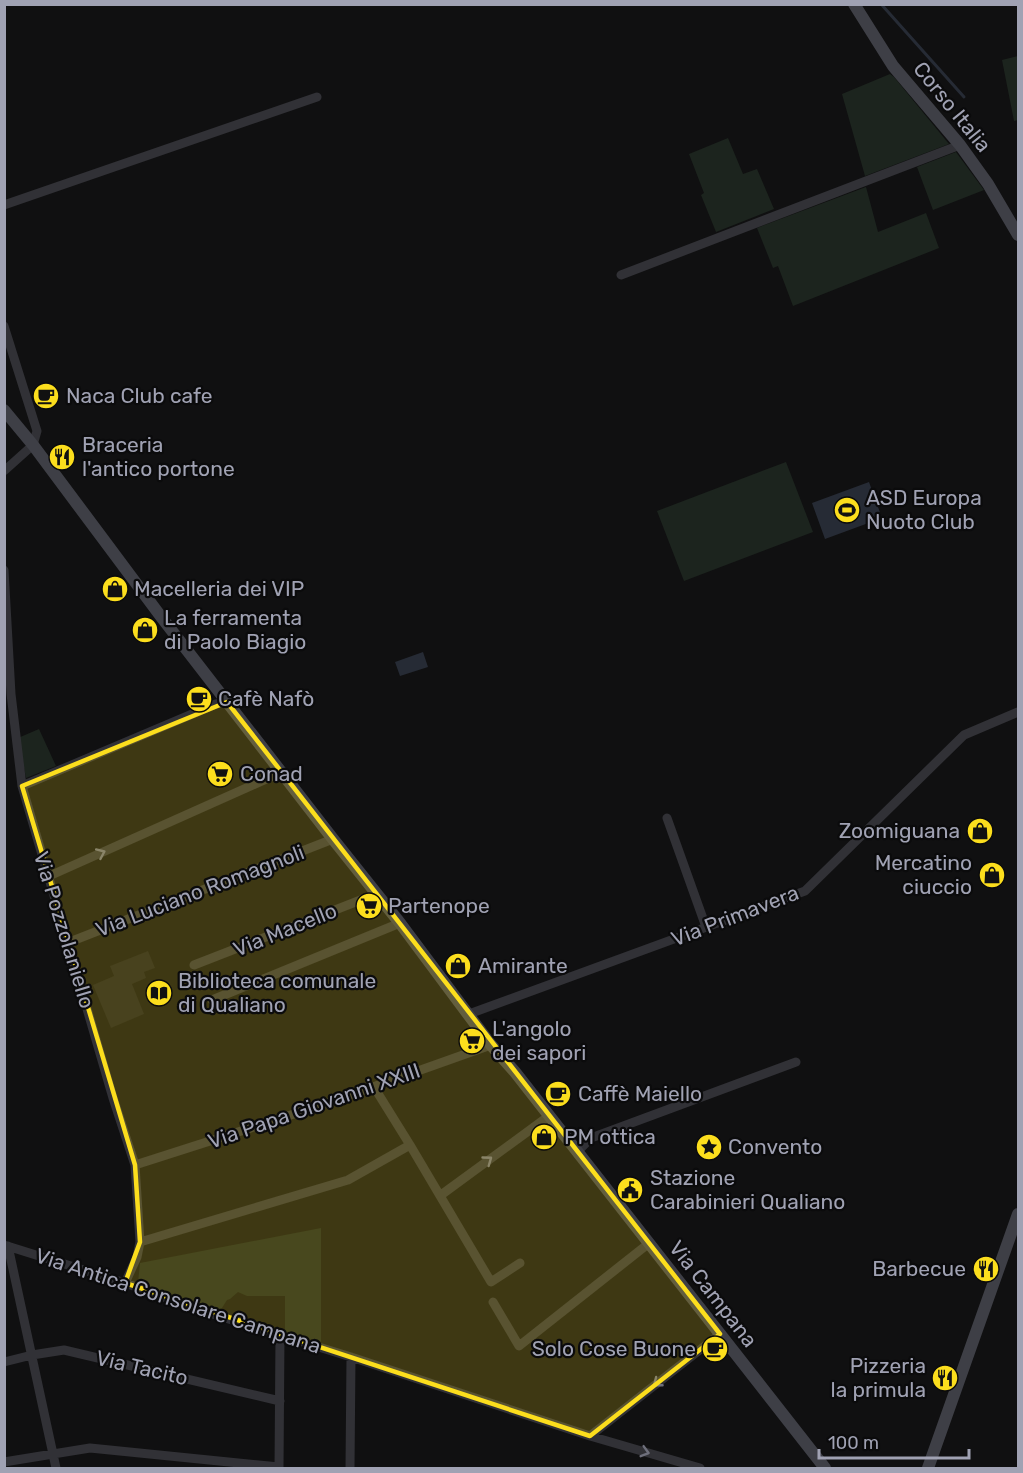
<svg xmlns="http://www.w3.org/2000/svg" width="1023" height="1473" font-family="Rubik,sans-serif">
<rect width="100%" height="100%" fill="#101011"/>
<path fill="#1c1c1e" d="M148 951 155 968 144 972 146 978 132 984 144 1014 111 1028 93 985 114 976 110 966Z"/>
<path fill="#1c241e" d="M1018 56V120L1014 121 1002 60Z
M890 74 894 77 949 144 865 176 842 94Z
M728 138 743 174 757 169 774 209 716 232 701 195 704 193 689 154Z
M956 152 984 190 933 210 917 167Z
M866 187 878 232 926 213 939 248 793 306 778 266 773 268 757 228Z
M786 462 813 532 684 581 657 511Z
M39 729 56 766 26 778 18 738Z
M321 1228V1342L285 1332V1296H247L238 1292 230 1299 227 1300 220 1311 138 1283 140 1263Z"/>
<path fill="#262b35" d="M869 482 882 518 825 539 812 503Z
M423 652 428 667 400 676 395 662Z"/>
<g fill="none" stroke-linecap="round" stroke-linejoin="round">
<path stroke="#262b35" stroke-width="3" d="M881 4 964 97"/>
<path stroke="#313136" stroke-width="9" d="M4 205 317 97
M621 275 960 145
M4 326 37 431 33 445 4 471
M4 570 11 694 22 786 113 1098 135 1165 140 1242 137 1257 125 1283
M22 786 216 704 227 702
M667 818 706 927
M47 877 282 772
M67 943 333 839
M194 965 376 894
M212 1000 400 923
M469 1014 805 891 964 735 1018 712
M374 1087 410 1145
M577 1152 591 1138 796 1062
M135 1165 325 1104 491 1045
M441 1195 549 1116
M140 1242 348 1180 410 1145 491 1282 520 1263
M4 1245 125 1283 203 1311 351 1357 590 1436 700 1468
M8 1246 56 1468
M493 1302 519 1346 648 1244
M4 1362 32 1355 64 1350 280 1401
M590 1436 720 1334
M4 1462 90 1448 279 1467
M279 1468 280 1335
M350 1468 351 1357"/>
<path stroke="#3e3f46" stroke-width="12" d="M854 4 893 66 960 145 988 184 1018 235
M4 410 33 445 162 618 333 839 400 923 491 1045 515 1072 825 1468
M928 1468 1018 1214"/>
</g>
<defs><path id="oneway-chevron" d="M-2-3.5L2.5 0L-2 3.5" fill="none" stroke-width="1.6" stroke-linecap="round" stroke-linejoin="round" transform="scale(1.5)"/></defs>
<g stroke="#6e6f7b">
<use href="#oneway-chevron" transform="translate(101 853) rotate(-24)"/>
<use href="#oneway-chevron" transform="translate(488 1160) rotate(-36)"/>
<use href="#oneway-chevron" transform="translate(657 1383) rotate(142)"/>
<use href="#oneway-chevron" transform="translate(645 1452) rotate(16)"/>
</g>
<path fill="#fcde1d" fill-opacity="0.2" stroke="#fcde1d" stroke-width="4.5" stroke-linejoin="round" d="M227 702 720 1334 590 1436 125 1283 140 1242 135 1165 22 786Z"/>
<defs>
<symbol id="cafe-disc" viewBox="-11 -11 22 22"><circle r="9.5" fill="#fcde1d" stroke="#0b0b0c"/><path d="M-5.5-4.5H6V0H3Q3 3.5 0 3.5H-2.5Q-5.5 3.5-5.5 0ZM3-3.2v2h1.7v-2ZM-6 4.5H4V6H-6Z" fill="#111"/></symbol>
<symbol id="restaurant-disc" viewBox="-11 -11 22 22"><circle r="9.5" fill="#fcde1d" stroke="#0b0b0c"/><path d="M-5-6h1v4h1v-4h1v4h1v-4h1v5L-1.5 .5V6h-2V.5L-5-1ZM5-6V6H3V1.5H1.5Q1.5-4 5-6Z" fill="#111"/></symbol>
<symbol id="stadium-disc" viewBox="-11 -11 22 22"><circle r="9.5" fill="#fcde1d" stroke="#0b0b0c"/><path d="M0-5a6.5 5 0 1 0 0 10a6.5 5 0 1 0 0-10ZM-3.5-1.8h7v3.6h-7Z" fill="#111"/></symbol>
<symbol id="shop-disc" viewBox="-11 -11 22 22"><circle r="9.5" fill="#fcde1d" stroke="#0b0b0c"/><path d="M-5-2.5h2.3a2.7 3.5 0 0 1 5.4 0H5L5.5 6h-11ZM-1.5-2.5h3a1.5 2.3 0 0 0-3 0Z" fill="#111"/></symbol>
<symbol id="supermarket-disc" viewBox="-11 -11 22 22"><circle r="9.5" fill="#fcde1d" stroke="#0b0b0c"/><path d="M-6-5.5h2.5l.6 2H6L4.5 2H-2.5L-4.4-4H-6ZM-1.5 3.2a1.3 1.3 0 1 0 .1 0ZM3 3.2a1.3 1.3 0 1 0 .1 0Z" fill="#111"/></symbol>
<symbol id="library-disc" viewBox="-11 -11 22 22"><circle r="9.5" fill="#fcde1d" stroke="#0b0b0c"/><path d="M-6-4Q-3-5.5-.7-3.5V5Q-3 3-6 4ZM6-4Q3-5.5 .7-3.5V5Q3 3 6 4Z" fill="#111"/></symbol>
<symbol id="sight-disc" viewBox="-11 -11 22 22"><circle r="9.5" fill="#fcde1d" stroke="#0b0b0c"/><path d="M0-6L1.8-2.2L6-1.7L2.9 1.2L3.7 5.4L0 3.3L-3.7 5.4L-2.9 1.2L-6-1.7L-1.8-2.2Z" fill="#111"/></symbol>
<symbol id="civic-disc" viewBox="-11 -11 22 22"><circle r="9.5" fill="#fcde1d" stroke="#0b0b0c"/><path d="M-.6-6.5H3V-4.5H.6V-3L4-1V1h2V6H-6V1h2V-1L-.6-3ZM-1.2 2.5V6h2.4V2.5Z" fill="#111"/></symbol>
</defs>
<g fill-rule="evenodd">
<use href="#cafe-disc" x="31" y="381" width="30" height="30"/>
<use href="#restaurant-disc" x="47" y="442" width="30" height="30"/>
<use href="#stadium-disc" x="832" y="495" width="30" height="30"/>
<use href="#shop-disc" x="100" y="574" width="30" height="30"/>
<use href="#shop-disc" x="130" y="615" width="30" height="30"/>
<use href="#cafe-disc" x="184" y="684" width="30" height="30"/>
<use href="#supermarket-disc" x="205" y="759" width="30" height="30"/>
<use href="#shop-disc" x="965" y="816" width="30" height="30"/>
<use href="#shop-disc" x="977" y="860" width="30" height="30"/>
<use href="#supermarket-disc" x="354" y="891" width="30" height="30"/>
<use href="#shop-disc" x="443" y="951" width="30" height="30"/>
<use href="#library-disc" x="144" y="978" width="30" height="30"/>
<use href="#supermarket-disc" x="457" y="1026" width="30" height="30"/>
<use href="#cafe-disc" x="543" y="1079" width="30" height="30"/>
<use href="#shop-disc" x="529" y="1122" width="30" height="30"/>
<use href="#sight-disc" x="694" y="1132" width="30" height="30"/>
<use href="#civic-disc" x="615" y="1175" width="30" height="30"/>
<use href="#restaurant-disc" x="971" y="1254" width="30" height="30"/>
<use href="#cafe-disc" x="700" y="1334" width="30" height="30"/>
<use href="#restaurant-disc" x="930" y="1363" width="30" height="30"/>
</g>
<g text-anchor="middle" stroke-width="4.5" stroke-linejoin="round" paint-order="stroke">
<g font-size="21" fill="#a0a2b3" stroke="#0b0b0c">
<text transform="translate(952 107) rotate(51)" y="7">Corso Italia</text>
<text transform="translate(200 891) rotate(-21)" y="7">Via Luciano Romagnoli</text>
<text transform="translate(735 916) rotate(-21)" y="7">Via Primavera</text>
<text transform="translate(64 930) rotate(73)" y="7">Via Pozzolaniello</text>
<text transform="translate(285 930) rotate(-22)" y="7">Via Macello</text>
<text transform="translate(314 1106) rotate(-19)" y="7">Via Papa Giovanni XXIII</text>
<text transform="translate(713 1294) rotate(52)" y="7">Via Campana</text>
<text transform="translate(178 1301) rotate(18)" y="7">Via Antica Consolare Campana</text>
<text transform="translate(142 1368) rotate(13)" y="7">Via Tacito</text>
</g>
<g font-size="21" fill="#a0a2b3" stroke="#0b0b0c" text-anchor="start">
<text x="66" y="403">Naca Club cafe</text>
<text x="82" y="452">Braceria<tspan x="82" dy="24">l'antico portone</tspan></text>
<text x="866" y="505">ASD Europa<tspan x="866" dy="24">Nuoto Club</tspan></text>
<text x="134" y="596">Macelleria dei VIP</text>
<text x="164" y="625">La ferramenta<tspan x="164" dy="24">di Paolo Biagio</tspan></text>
<text x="218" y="706">Cafè Nafò</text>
<text x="240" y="781">Conad</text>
<text x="960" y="838" text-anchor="end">Zoomiguana</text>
<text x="972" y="870" text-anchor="end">Mercatino<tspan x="972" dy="24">ciuccio</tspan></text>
<text x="388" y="913">Partenope</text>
<text x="478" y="973">Amirante</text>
<text x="178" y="988">Biblioteca comunale<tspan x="178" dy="24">di Qualiano</tspan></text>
<text x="492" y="1036">L'angolo<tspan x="492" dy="24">dei sapori</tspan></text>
<text x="578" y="1101">Caffè Maiello</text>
<text x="564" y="1144">PM ottica</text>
<text x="728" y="1154">Convento</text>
<text x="650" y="1185">Stazione<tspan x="650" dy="24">Carabinieri Qualiano</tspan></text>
<text x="966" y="1276" text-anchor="end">Barbecue</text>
<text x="696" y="1356" text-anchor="end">Solo Cose Buone</text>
<text x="926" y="1373" text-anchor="end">Pizzeria<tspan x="926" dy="24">la primula</tspan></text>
</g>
</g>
<rect width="1023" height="1473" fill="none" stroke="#a0a2b3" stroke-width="12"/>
<path d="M819 1449v9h150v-9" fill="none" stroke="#a0a2b3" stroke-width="3"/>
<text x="828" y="1449" font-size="18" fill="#a0a2b3" stroke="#0b0b0c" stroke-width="4.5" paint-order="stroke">100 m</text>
</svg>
